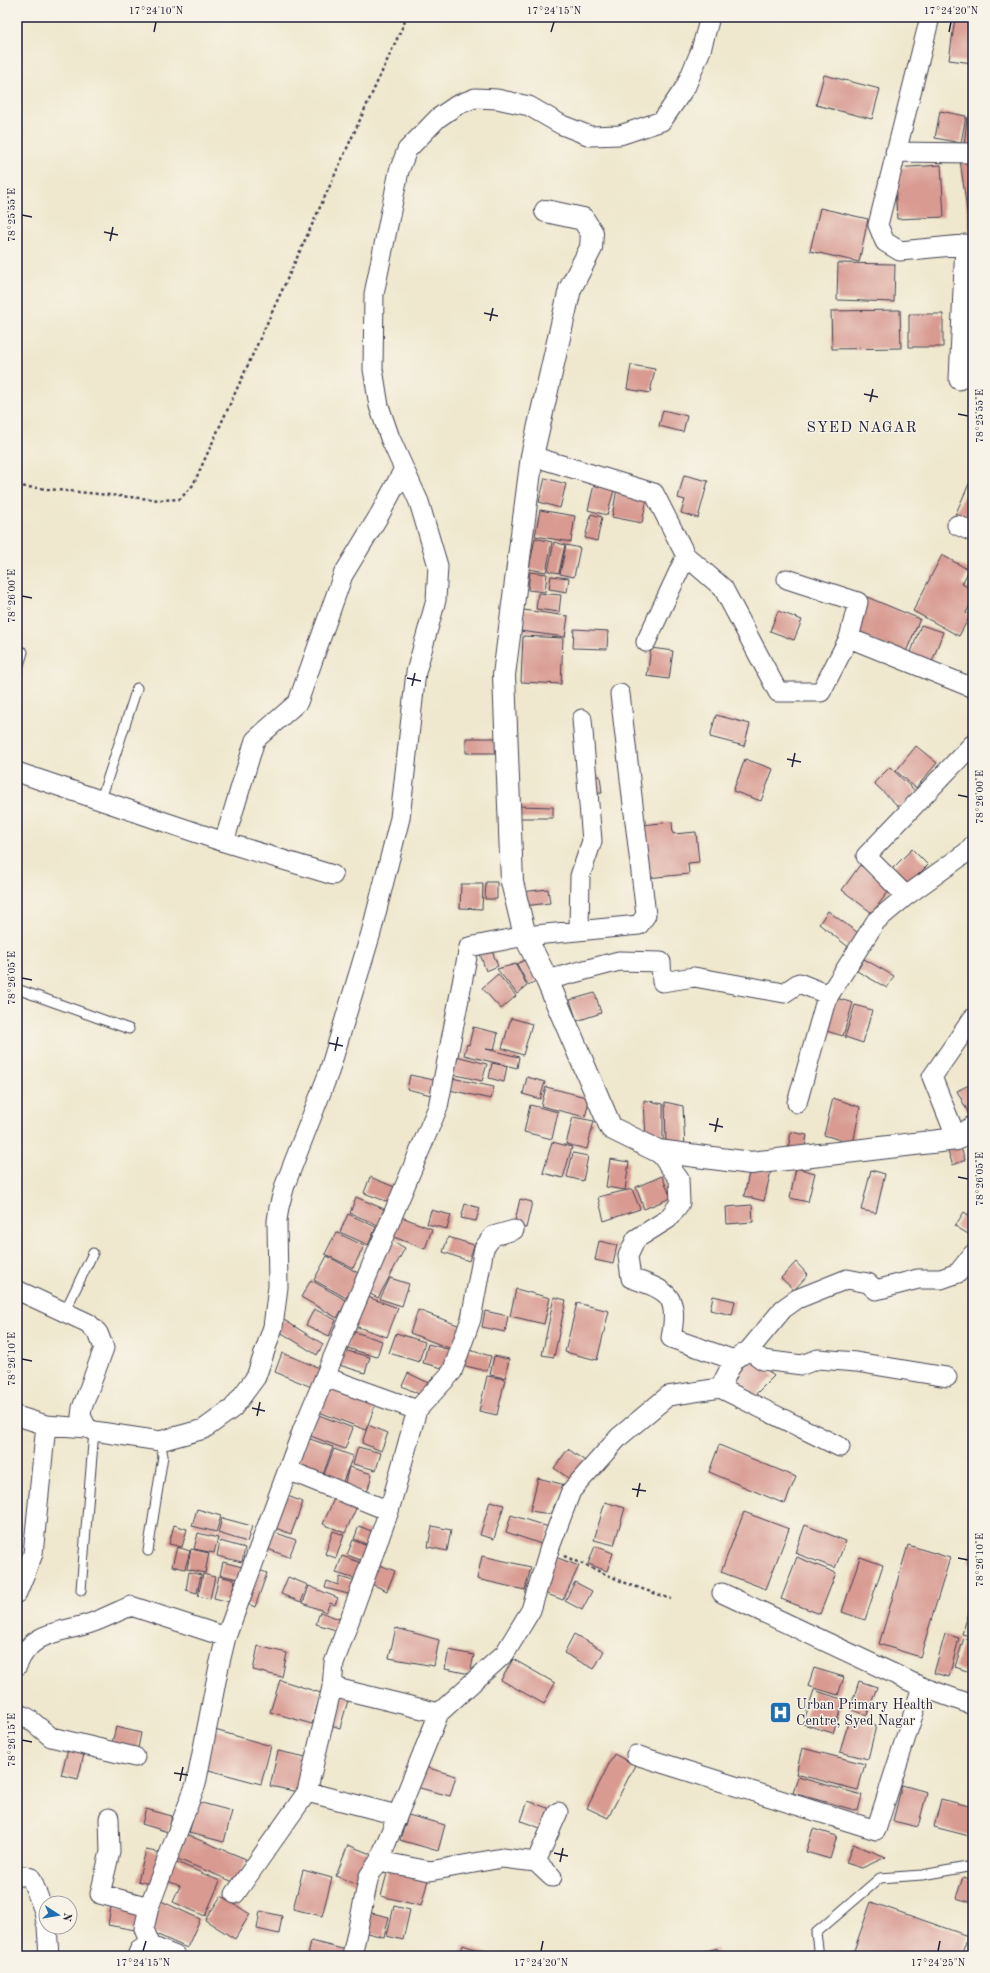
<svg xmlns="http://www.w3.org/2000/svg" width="990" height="1973" font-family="'Old Standard TT',serif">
<rect width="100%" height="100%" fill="#f7f3e8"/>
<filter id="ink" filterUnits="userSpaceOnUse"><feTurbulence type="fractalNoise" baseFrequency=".025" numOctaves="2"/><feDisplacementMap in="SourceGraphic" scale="8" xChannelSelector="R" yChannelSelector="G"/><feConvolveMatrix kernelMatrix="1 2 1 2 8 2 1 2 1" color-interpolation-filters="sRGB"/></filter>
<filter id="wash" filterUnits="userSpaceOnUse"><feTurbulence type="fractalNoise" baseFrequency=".012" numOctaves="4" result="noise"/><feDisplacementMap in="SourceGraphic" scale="16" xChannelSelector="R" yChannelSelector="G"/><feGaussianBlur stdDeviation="0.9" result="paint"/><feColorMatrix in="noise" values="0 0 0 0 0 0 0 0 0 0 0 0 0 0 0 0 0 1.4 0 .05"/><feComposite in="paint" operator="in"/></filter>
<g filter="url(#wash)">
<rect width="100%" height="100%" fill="#efe8ce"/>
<g id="blocks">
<path fill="#d89a91" d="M955 18 973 20V63L949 60Z
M824 75 880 89 872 119 816 105Z
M940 111 966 116 961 143 935 138Z
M967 118H973V148L964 147Z
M973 158V231L970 232 960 160Z
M941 165 944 217 897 219 894 168Z
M820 208 868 219 859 262 810 251Z
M838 263 895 264 894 302 837 300Z
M900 310 901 348 832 349 831 311Z
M909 314H943V347H909Z
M631 365 655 369 650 393 627 389Z
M663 410 687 416 683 432 659 426Z
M684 475 708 481 698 518 681 513 685 500 678 498Z
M545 478 566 484 560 508 539 502Z
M969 484 973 486V522L955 515Z
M594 485 614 490 607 515 588 510Z
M617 488 648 494 642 523 612 517Z
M540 510 575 516 571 542 535 536Z
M591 514 602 517 597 541 585 538Z
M535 538 552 542 546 572 529 569Z
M554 542 565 545 559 573 548 571Z
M566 545 580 548 574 577 560 574Z
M942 555 969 570 962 584 973 590V599L966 613 970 616 959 636 913 611Z
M530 572 547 574 545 592 528 590Z
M551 576 569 578 567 592 549 589Z
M538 593 561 595 559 612 536 609Z
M867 597 920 619 905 654 852 632Z
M523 610 568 616 565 637 520 631Z
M778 611 802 620 794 640 770 631Z
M921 625 943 632 932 662 910 655Z
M574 629 608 631 607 649 573 648Z
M523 636 563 638 561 684 521 682Z
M651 648 673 651 669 679 647 676Z
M716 715 750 724 744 746 710 737Z
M466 738H500V753H466Z
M916 746 937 763 916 788 896 771Z
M745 759 773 769 761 801 733 791Z
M890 767 916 792 900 808 874 783Z
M600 776 602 793 590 794 588 777Z
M519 806 553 807V818H519Z
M672 822 673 834 696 832 699 862 688 863 689 874 646 878 641 825Z
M912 849 928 865 907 886 891 870Z
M860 865 891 888 872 913 842 890Z
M486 882H497V899H485Z
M461 884H483L482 909 460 908Z
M548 889 550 903 523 906 521 892Z
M828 911 861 935 851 949 819 924Z
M490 946 498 966 486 971 479 951Z
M529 958 539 980 528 985 517 964Z
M864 959 894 976 887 988 857 971Z
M516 964 527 986 517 994 497 969Z
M498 974 516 996 501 1009 482 988Z
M595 993 601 1013 577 1021 570 1000Z
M833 997 853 1003 843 1036 823 1030Z
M855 1005 872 1010 863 1043 845 1037Z
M511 1018 532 1024 523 1055 502 1048Z
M473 1027 498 1033 494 1050 486 1049 519 1057 517 1068 464 1055 467 1044 469 1045Z
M456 1056 487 1064 482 1081 452 1074Z
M492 1063 507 1066 504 1082 489 1078Z
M410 1075 434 1080 431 1095 407 1089Z
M447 1077 494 1087 491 1099 445 1089Z
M527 1077 545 1082 540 1099 523 1094Z
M969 1085 973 1092V1115L970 1116 957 1091Z
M546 1087 590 1098 585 1117 541 1106Z
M833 1098 860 1107 853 1144 824 1135Z
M644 1100 663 1104V1143L646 1140Z
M665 1102 683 1106 685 1148 666 1145Z
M530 1105 558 1112 552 1139 524 1132Z
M573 1117 594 1121 587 1149 566 1144Z
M791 1132 807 1135 804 1152 788 1149Z
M552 1142 572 1147 563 1178 543 1173Z
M960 1145 965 1160 953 1165 947 1149Z
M573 1153 588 1156 583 1181 567 1177Z
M610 1159 629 1162 625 1190 606 1187Z
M796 1168 815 1173 808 1202 790 1198Z
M750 1169 771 1171 764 1201 744 1196Z
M871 1170 885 1174 876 1213 861 1210Z
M662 1176 671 1198 644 1209 636 1187Z
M370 1177 397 1188 391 1203 364 1193Z
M632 1189 640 1209 604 1221 598 1197Z
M356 1197 384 1209 378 1225 350 1213Z
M520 1199 532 1202 526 1228 514 1225Z
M465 1204 480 1208 476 1221 461 1218Z
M752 1205 753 1222 727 1224 726 1207Z
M431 1210 451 1215 447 1229 427 1224Z
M964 1212 973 1218V1237L955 1226Z
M348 1214 376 1227 368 1245 340 1232Z
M394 1214 432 1229 425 1249 386 1234Z
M336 1232 364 1246 353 1268 325 1254Z
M386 1237 405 1248 378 1298 363 1290Z
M448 1237 474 1245 469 1261 443 1252Z
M599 1241 617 1245 613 1264 595 1260Z
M327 1256 360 1274 346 1298 314 1280Z
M796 1262 808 1275 794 1290 781 1278Z
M390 1278 409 1284 402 1306 380 1299Z
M311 1280 347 1301 337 1318 301 1297Z
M516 1289 550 1298 544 1324 510 1316Z
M362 1295 398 1308 387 1337 352 1325Z
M713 1296 735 1301 732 1315 710 1310Z
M554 1297 566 1300 554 1357 542 1355Z
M577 1303 609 1311 597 1360 565 1352Z
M314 1309 336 1320 329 1336 306 1325Z
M418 1310 463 1327 454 1350 410 1333Z
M485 1311 508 1316 505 1332 482 1327Z
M284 1320 323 1344 317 1355 277 1330Z
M352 1331 382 1341 377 1357 347 1348Z
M396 1333 425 1342 419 1362 389 1353Z
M428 1344 455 1351 450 1370 423 1363Z
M465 1349 491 1356 487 1371 461 1365Z
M344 1350 370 1357 365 1373 339 1365Z
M282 1353 322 1369 314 1388 275 1372Z
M494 1356 509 1359 505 1378 490 1375Z
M752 1356 774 1376 752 1398 727 1385Z
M408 1373 429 1383 423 1396 402 1386Z
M487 1376 505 1379 497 1415 479 1411Z
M329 1385 376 1403 366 1430 319 1412Z
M316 1414 353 1428 345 1449 308 1435Z
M368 1425 388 1433 381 1451 362 1443Z
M307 1438 333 1447 322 1477 296 1468Z
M719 1445 796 1477 785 1504 709 1472Z
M358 1447 381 1453 376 1470 353 1464Z
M334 1449 353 1456 342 1484 323 1477Z
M568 1449 588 1463 574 1482 554 1468Z
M349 1467 372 1474 367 1493 344 1486Z
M538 1478 565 1485 550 1514 530 1511Z
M336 1494 358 1504 345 1533 323 1524Z
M285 1495 303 1502 291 1534 273 1527Z
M490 1501 504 1505 494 1539 480 1535Z
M605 1502 625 1508 614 1545 594 1540Z
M197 1509 221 1516 216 1532 192 1526Z
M744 1512 789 1529 766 1589 721 1572Z
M511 1515 549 1527 544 1545 506 1532Z
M222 1518 252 1526 247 1542 218 1533Z
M174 1525 187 1529 182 1547 169 1544Z
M805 1525 846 1541 835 1568 795 1553Z
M359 1526 376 1533 370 1546 354 1539Z
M432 1526 451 1530 447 1551 428 1547Z
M271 1531 296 1540 289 1557 265 1548Z
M333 1531 344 1535 336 1558 325 1554Z
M198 1533 218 1538 214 1553 194 1549Z
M353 1540 372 1548 366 1562 347 1555Z
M220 1541 245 1548 242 1562 217 1556Z
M908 1545 950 1558 920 1657 879 1644Z
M595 1546 613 1553 607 1571 588 1564Z
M177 1547 190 1551 185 1569 172 1566Z
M191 1549 209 1553 205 1573 187 1569Z
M973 1549V1564L968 1561Z
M550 1555 579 1566 563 1600 539 1591Z
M342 1556 365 1564 359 1580 336 1573Z
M482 1556 531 1567 525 1590 477 1579Z
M797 1557 836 1573 820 1614 781 1599Z
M860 1557 883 1565 865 1620 842 1612Z
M223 1562 242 1567 238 1579 220 1575Z
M375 1563 395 1571 387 1591 367 1582Z
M259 1570 267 1573 255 1607 246 1603Z
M189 1572 201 1575 197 1593 186 1590Z
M203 1574 215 1577 210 1599 198 1596Z
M219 1576 235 1580 230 1602 214 1598Z
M288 1577 308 1585 301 1602 281 1594Z
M340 1577 356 1582 352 1595 325 1588 327 1581 338 1585Z
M575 1582 592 1591 582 1610 565 1601Z
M309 1586 338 1598 335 1605 330 1603 326 1612 303 1603Z
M973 1601V1637L962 1634Z
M320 1612 342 1620 339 1631 316 1624Z
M396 1628 439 1640 434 1666 389 1658Z
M574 1634 604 1651 594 1669 564 1653Z
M945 1634 959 1638 949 1677 934 1673Z
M964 1638 973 1641V1673L955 1667Z
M258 1646 287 1653 282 1677 253 1670Z
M449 1650 474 1655 470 1674 445 1669Z
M513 1659 555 1683 544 1704 501 1680Z
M814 1668 844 1677 838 1695 808 1686Z
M280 1680 321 1693 312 1724 270 1712Z
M859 1681 877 1687 867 1715 850 1709Z
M814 1690 844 1700 833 1733 803 1724Z
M336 1693 349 1697 340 1728 327 1724Z
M849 1719 876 1726 868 1759 840 1752Z
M116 1727 141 1733 138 1748 112 1743Z
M215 1730 271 1746 261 1784 205 1769Z
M69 1746 85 1750 78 1779 61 1775Z
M802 1748 865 1764 858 1790 796 1774Z
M278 1751 306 1757 299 1792 270 1786Z
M614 1754 635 1765 608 1818 587 1808Z
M422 1766 456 1776 450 1796 416 1787Z
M798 1777 862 1795 858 1811 793 1793Z
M902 1785 927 1792 918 1827 893 1821Z
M941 1799 973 1807V1837L934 1827Z
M528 1801 553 1810 546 1830 521 1821Z
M198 1802 232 1811 224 1842 189 1833Z
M146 1809 172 1816 168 1832 142 1824Z
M408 1815 445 1825 438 1851 400 1840Z
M813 1829 837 1836 830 1859 806 1852Z
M185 1834 246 1859 236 1883 175 1858Z
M853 1844 886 1857 862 1868 846 1863Z
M348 1845 373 1855 360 1886 336 1876Z
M146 1850 161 1853 153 1885 138 1881Z
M172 1860 220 1881 205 1916 173 1902 180 1886 163 1879Z
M389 1866 429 1876 421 1906 381 1896Z
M303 1870 332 1878 322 1916 293 1909Z
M963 1877 973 1880V1903L956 1898Z
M221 1896 250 1914 235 1939 205 1920Z
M161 1901 200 1919 187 1948 147 1930Z
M871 1902 968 1936 961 1956H852Z
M394 1906 410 1910 403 1940 387 1936Z
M111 1907 138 1912 135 1930 108 1925Z
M260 1911 282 1916 279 1934 257 1929Z
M363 1911 389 1917 384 1937 358 1931Z
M311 1941 346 1950 344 1956H308Z
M463 1945 495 1956H460Z
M717 1948 720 1956H692Z"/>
</g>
</g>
<g filter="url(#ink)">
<use href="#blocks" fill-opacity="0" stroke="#414051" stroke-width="1"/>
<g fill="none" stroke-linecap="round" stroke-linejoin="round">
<defs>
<path id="service" d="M17 672 23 652
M101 799 137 688
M17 989 129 1029
M64 1313 93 1253
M148 1551 163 1456 160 1441
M81 1590 94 1431
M819 1956 816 1933 880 1878 922 1875 973 1866"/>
<path id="minor" d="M930 17 878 225 885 242 900 251 973 244
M895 152 973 153
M959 380 965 244
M532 456 654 493 686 556 723 588 778 692H821L849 638 973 688
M957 525 973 532
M787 579 858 602 849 638
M646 642 686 556
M17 772 224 842 333 875
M224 842 255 740 298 702 343 575 380 514 404 469
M906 896 866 856 973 744
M579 930 580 876 592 841 582 719
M547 980 619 961 661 962 662 982 694 977 784 993 799 983 829 995
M797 1103 826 1000 876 921 906 896 967 852 973 845
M957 1139 932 1077 973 1018
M658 1151 679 1179 680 1203 668 1219 636 1239 628 1256 631 1278C669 1291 679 1295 671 1338L734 1360
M17 1290 88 1323 98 1333 104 1348 82 1408 81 1416 87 1428
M749 1350 763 1360 802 1365 818 1359 856 1362 947 1377
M325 1377 417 1410
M720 1388 734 1360 749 1350 783 1309 797 1299 847 1279 868 1283 876 1290 918 1279H941L958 1273 973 1254
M17 1416 46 1425 87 1428 94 1431 160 1441 204 1429 233 1408 256 1377 273 1327 278 1287 277 1221 279 1207 285 1185 329 1072 371 933 400 818 416 672 436 600 438 566 419 502 390 438 379 406 373 369 374 294 399 171 407 150 438 118 457 105 475 98 497 99 529 106 562 125 590 136 620 135 662 121 686 86 701 50 710 17
M288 1470 389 1511
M17 1593 33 1554 46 1425
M722 1593 922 1687 973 1705
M17 1666C31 1630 61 1633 91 1623 105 1618 118 1611 131 1606L226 1637
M332 1687 439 1713
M17 1713 28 1718 51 1737 135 1757
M636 1755 876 1830 922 1687
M307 1792 397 1815
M109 1818 110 1852 100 1894 149 1907
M379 1861 430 1871 502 1858 536 1862 552 1877
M536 1862 558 1812
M17 1876H25L31 1878 44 1911 46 1924
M235 1894 307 1792 332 1687 334 1663 389 1511 417 1410 452 1372 471 1319 484 1248 493 1236 514 1230
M47 1927 49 1956
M151 1946 144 1929 149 1907 196 1784 219 1666 226 1637 303 1429 438 1107 469 947 525 936 639 925 646 915 620 694
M137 1956 140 1949 151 1946 176 1956
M352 1956 369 1876 379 1861 439 1713 505 1653 531 1610 550 1547 571 1491 619 1437 668 1396 720 1388 840 1447"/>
<path id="tertiary" d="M546 211 583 219 592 233 591 248 570 289 532 456 504 675 512 882 525 936 547 980 611 1128 658 1151 751 1163 957 1139 973 1127"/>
</defs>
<use href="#service" stroke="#414051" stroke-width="11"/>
<use href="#minor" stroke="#414051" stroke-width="21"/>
<use href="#tertiary" stroke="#414051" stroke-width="24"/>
<path stroke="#414051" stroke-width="2.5" stroke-dasharray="3 3" stroke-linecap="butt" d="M17 486 160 500 180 499 193 485 407 17
M564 1556 628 1584 671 1599"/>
<use href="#service" stroke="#fff" stroke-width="9"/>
<use href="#minor" stroke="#fff" stroke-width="19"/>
<use href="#tertiary" stroke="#fff" stroke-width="22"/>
</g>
</g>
<path fill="none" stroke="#22223b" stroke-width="1.5" d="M154 32 156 22M551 32 554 22M949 32 951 22M22 215 32 217M104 232 118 235M110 241 113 227M484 313 498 316M490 321 493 308M864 394 878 397M870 402 873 389M958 414 968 416M22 596 32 598M407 678 421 681M412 686 415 673M787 759 801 762M792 767 795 753M958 795 968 797M22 978 32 980M329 1043 343 1046M335 1051 338 1037M709 1124 723 1127M715 1132 718 1118M958 1177 968 1179M22 1359 32 1361M252 1408 265 1411M257 1416 260 1402M632 1489 646 1491M637 1497 640 1483M958 1558 968 1560M22 1740 32 1742M174 1773 188 1775M180 1781 183 1767M554 1853 568 1856M560 1862 563 1848M143 1951 146 1941M541 1951 543 1941M938 1951 940 1941"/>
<defs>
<symbol id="hospital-square" viewBox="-11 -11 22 22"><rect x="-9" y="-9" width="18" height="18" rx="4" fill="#1f6fb2" stroke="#f7f3e8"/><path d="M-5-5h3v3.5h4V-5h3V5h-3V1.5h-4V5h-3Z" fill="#fff"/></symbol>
</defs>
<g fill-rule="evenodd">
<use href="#hospital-square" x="768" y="1700" width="25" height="25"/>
</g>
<g text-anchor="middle" stroke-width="3" stroke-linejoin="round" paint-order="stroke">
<g font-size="14" fill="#22223b" stroke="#f7f3e8" text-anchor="start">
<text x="796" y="1709">Urban Primary Health<tspan x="796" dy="16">Centre, Syed Nagar</tspan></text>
</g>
<g font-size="15" letter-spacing="1" fill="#22223b" stroke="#f7f3e8">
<text x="862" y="432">SYED NAGAR</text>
</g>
</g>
<rect width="990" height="1973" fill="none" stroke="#f7f3e8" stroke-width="44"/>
<g transform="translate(58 1915) rotate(102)"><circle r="19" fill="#f7f3e8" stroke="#a29fa3"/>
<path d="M0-3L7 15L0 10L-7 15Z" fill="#1f6fb2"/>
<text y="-6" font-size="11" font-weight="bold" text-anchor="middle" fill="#22223b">N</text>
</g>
<rect x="22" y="22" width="946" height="1929" fill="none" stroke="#22223b" stroke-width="1.5"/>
<g font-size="10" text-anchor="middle" fill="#22223b">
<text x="156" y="14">17°24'10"N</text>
<text x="554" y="14">17°24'15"N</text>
<text x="951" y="14">17°24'20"N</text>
<text transform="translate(11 215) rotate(-90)" y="4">78°25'55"E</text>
<text transform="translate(979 416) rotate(-90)" y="4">78°25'55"E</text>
<text transform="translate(11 596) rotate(-90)" y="4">78°26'00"E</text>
<text transform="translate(979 797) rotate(-90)" y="4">78°26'00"E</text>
<text transform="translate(11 978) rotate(-90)" y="4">78°26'05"E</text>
<text transform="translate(979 1179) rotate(-90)" y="4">78°26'05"E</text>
<text transform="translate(11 1359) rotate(-90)" y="4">78°26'10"E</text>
<text transform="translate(979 1560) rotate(-90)" y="4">78°26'10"E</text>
<text transform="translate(11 1740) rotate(-90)" y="4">78°26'15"E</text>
<text x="143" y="1966">17°24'15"N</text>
<text x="541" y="1966">17°24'20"N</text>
<text x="938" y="1966">17°24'25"N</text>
</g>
</svg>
